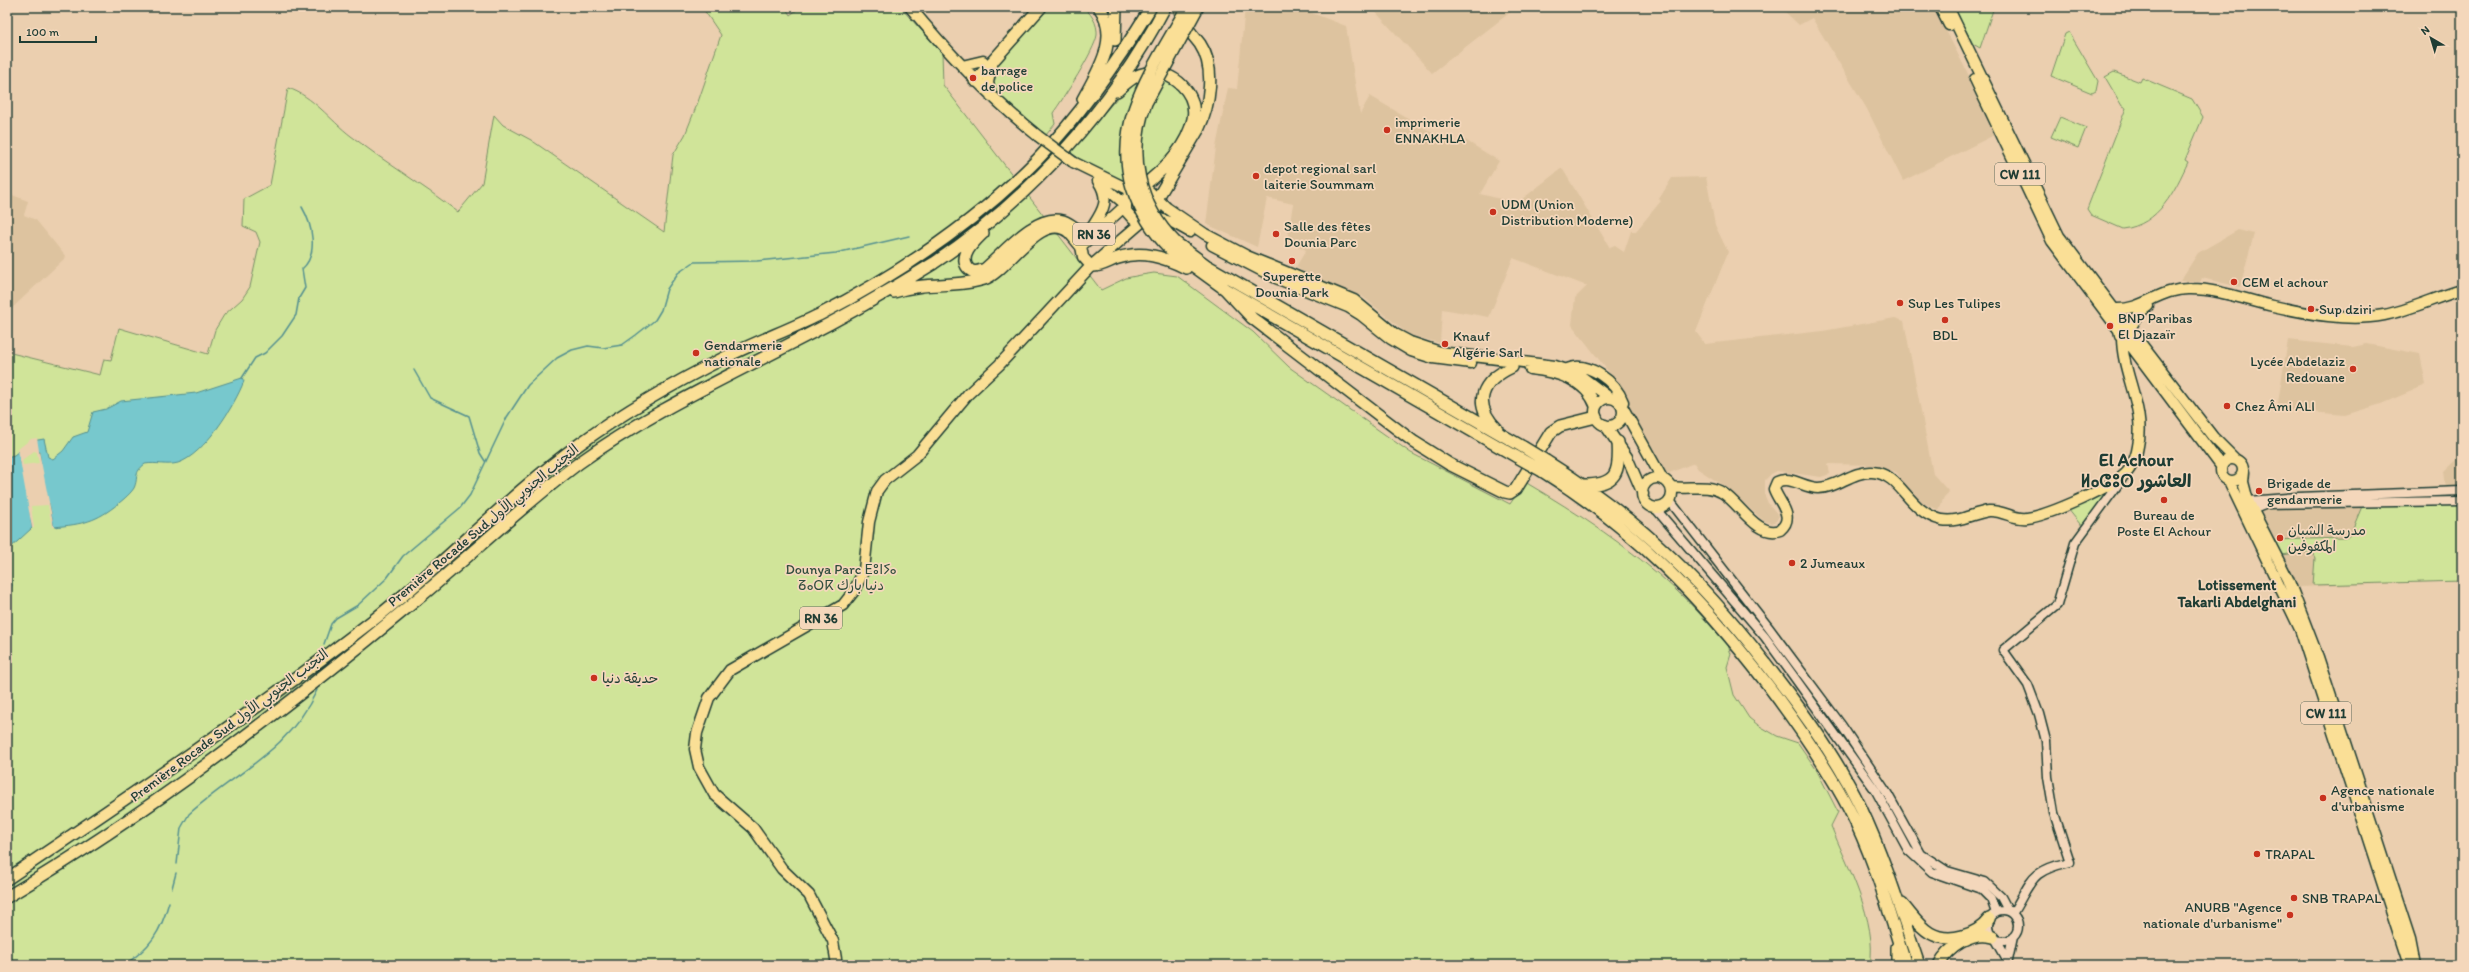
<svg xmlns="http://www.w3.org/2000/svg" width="2469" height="972" font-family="Itim,'Playpen Sans Arabic','Noto Sans Tifinagh',sans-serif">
<rect width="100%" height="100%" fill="#ebcfaf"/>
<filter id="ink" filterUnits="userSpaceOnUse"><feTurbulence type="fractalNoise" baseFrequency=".025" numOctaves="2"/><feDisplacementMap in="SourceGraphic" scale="8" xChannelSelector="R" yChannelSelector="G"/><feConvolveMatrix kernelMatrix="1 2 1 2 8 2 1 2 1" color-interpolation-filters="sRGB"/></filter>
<g filter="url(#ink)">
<path fill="#ddc39f" d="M1245 7H1296L1346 26 1360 114 1370 96 1455 146 1460 137 1499 161 1480 194 1517 203 1562 168 1610 248 1615 246 1624 252 1631 231H1636L1661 201 1659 199 1672 178 1706 177 1715 225 1728 252 1696 332 1705 344 1823 331 1895 318 1904 321 1933 474 1949 492 1944 497 1939 510 1919 501 1896 472 1873 465 1828 464 1830 474 1821 477 1777 471 1771 474 1765 480V496L1768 503 1779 516 1776 521 1772 523 1764 521 1724 486 1698 469 1694 463 1667 474 1638 425 1622 389 1572 325 1575 298 1587 286 1513 258 1489 317 1442 309 1440 343 1409 335 1362 296 1315 279 1296 267 1306 250 1287 240 1293 204 1267 198 1257 247 1206 224 1216 147 1228 88 1237 89Z
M1371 7H1517L1432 73Z
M1780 7H1934L1995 127 1996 134 1903 181 1867 109 1812 18 1799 25Z
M7 193 28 201 24 215 36 220 66 257 7 313Z
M2238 230 2254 234 2240 287 2202 278 2200 282 2180 281 2198 253Z
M2288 340 2353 347 2367 344 2420 354 2426 385 2381 404 2345 415 2277 409Z
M2462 454V487L2446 488 2444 471Z
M2462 502V581L2298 587 2290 569 2258 512 2263 507Z"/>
<path fill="#d0e499" stroke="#789066" d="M706 7H785L790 15 801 7H900L942 53 943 85 1101 290 1126 278 1141 275 1154 273 1177 276 1253 332 1289 367 1411 453 1510 504 1525 482C1579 514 1630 547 1676 590 1695 607 1711 627 1728 645L1731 654 1727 667 1734 695 1740 704 1749 718 1758 725 1777 736 1798 743 1816 769 1838 812 1831 826C1847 866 1878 921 1870 965H7V352L100 375 104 359 111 360 119 328 208 354 215 330 224 315 242 299 250 287 260 242 256 232 243 226 244 199 270 185 288 88C313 96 330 120 351 136 386 163 423 185 458 212L482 183 494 115 503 125 531 140 664 232 673 155 685 135 698 102 721 35 704 10Z
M1053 7C1061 7 1073 5 1080 7 1091 10 1098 25 1097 35 1095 50 1063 99 1053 113L1055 124 1046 135 995 93 993 81 996 63 1046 9Z
M1954 7H1994L1980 48 1973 44Z
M2069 32 2098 81 2096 91 2092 93 2051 76 2065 34Z
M2114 72 2140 82 2142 78 2192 99 2203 117 2185 160 2188 162C2175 190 2159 225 2123 229L2091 215 2087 209 2126 108 2122 106 2105 77Z
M1163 76C1168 80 1176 84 1181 89 1209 121 1156 171 1131 186L1091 167 1070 152 1132 81Z
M2060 117 2086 128 2078 148 2051 137Z
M2108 492 2085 524H2080L2068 509Z
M2462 502V581L2313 585 2315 558 2313 554 2302 552 2281 555 2272 540 2346 538 2350 535 2363 504Z"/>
<path fill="#77c8cd" stroke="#549090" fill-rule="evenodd" d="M242 378 244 381C235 405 204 455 178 463 167 466 156 462 145 464 133 473 139 477 134 488 131 493 124 499 119 503 96 522 83 524 54 527L49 503 29 505 32 528 7 551V457L14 455 32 441 44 439 48 457 53 459 63 451 73 437 87 432 93 412 106 409 121 401 196 393ZM35 449 39 451 41 464 22 467 20 459Z
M7 573 12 585 7 596Z"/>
<path fill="#ebcfaf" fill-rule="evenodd" d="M37 438 39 451 54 527H52L48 505 31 506 34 528H32L18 449 31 439ZM34 451 37 452 39 463 23 465 22 460Z"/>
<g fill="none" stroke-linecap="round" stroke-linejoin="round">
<path stroke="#549090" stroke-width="1.5" d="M414 370 430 398 469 416 480 453 485 461
M242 378 255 358 265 353 282 336 296 315 299 298 305 288 302 269C319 254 312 224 302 207
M324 644 331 624 336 618 358 605 387 578 403 556 460 508 470 495 507 417 528 385 557 358 572 350 588 346 603 348 622 345 636 335 655 320 661 310 667 289 678 273 694 262 757 261 836 253 909 236
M177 864 181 828 189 814C237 771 288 752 317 690
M172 888 176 873
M124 965C150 948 161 932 169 902"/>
<defs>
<path id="minor" d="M1670 501 1769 628 1842 726 1887 793 1921 854 1947 871 1985 882 2001 897 2009 912
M2248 501 2298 497 2462 491
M1655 508 1765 637 1792 674 1876 791 1908 850 1932 872 1981 889 1991 899 1996 913
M2252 510 2267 504 2462 501
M1988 926a15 15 0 1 1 30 0a15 15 0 1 1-30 0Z
M2012 914C2033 880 2029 871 2070 862L2054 813 2048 777 2046 741 2039 714 2028 685 2003 650 2057 605 2075 543 2122 479
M1995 938 2007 959
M2007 965 2013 937"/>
<path id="major" d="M910 7C949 54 990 98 1038 136
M1940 7 1949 25
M1948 7 2059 236 2114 309 2131 327V335L2125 338 2120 335 2119 330 2122 326 2127 325
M962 66 983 61
M1975 79 2052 241 2119 330
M991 96 988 82 993 61
M1073 162 1132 191
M1102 185 1125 204
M1158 201C1158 216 1147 224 1133 219L1126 211V199L1136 189H1147L1167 208 1205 234 1247 256 1354 300 1395 334 1410 342 1440 352 1555 366 1578 374 1610 398
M1153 217 1174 223 1190 232
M1087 236C1097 217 1114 204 1098 181
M1212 245 1276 278 1348 307 1361 315 1391 339 1411 351 1433 358 1471 363
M1091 266 1083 257 1081 246 1125 206
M2114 309C2144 311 2158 288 2191 289 2219 289 2246 300 2273 306 2309 314 2348 322 2384 315 2411 310 2436 297 2462 290
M2131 327 2140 312 2148 306
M2132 332 2213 437 2234 458
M2125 338 2221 466
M1530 369C1557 372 1586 379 1596 407
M1567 369C1588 360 1616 382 1623 402
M1595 412a14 14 0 1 1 28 0a14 14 0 1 1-28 0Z
M1623 408 1663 480
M1605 425 1627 457 1643 494
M2221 470a11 11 0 1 1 22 0a11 11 0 1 1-22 0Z
M2244 472 2243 482 2248 501 2288 579 2318 657 2410 939 2415 965
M1642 493a15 15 0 1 1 30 0a15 15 0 1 1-30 0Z
M2229 481 2300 629 2408 962
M1671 487C1688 490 1707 483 1723 493 1740 504 1758 538 1780 530 1796 517 1779 503 1774 489L1777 482C1790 475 1804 488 1818 488 1837 488 1852 471 1872 472 1903 474 1906 511 1942 520 1959 523 1973 513 1989 511 2003 510 2014 520 2027 518 2047 516 2116 486 2128 471 2133 465 2137 454 2138 446 2146 408 2122 375 2122 337
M837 965 833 941 809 895 782 869 753 828 714 794 699 767 695 749 697 733 709 698 730 670 843 605 854 591 864 570 869 522 877 491 885 480 917 455 968 394 999 365 1091 266 1143 221"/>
<path id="highway" d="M1115 40 1116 7
M975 81 1041 7
M1117 91C1126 83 1135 74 1148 73 1173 70 1198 93 1193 119 1187 147 1163 171 1140 188
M1083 99C1098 71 1121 37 1099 7
M1157 199 1198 130C1210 105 1216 68 1200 44 1191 32 1180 23 1180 7
M983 233C975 241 958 256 968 268 973 274 979 271 985 269 1004 253 1036 213 1063 221 1072 224 1079 232 1087 237
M1176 243 1206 265 1523 447
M1170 249 1225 289 1517 457
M1091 266C1102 267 1108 261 1118 258 1142 250 1164 257 1186 268
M1225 289 1252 318 1414 442 1449 464 1505 492 1510 493 1516 489 1551 432 1560 426 1596 417
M894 292C926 281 956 288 984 279 1007 272 1041 209 1069 232 1073 236 1077 242 1081 246
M1497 429C1471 403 1482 381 1512 367
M1546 461C1643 521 1712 591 1779 681 1810 721 1839 762 1861 808 1885 859 1901 912 1919 965
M1542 471C1634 528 1701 598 1767 684 1797 724 1827 766 1850 811 1875 859 1889 914 1906 965
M1583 485C1617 485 1620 473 1618 442
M7 879C132 795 257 710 376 618 447 562 508 495 581 443 627 410 676 382 726 357 756 342 788 330 819 315 897 275 976 222 1038 159 1082 113 1118 61 1151 7
M7 897C149 813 282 711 409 606 466 560 520 507 579 463 646 415 719 381 792 343 840 319 888 292 934 263 1029 200 1112 108 1165 7
M1902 904C1911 914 1918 926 1930 933 1949 944 1977 935 1989 919
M1897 965V947
M1939 965C1948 947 1972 931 1993 937"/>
</defs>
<use href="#minor" stroke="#1f3d34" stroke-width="11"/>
<use href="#major" stroke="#1f3d34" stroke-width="13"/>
<use href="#highway" stroke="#1f3d34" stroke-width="14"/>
<use href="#minor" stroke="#f4d7bb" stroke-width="8"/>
<use href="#major" stroke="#fadf96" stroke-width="10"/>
<use href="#highway" stroke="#fadf96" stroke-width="11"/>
<defs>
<path id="major-bridge" d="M1038 136 1073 162"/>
<path id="highway-bridge" d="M1176 243C1138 205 1127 153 1146 103L1198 7
M1170 249C1152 231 1140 212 1132 187 1111 120 1157 63 1187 7
M1523 447 1546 461
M1517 457 1542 471"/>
</defs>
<use href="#major-bridge" stroke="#1f3d34" stroke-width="13" stroke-linecap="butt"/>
<use href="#highway-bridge" stroke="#1f3d34" stroke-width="14" stroke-linecap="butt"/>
<use href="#major-bridge" stroke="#fadf96" stroke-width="10"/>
<use href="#highway-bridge" stroke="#fadf96" stroke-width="11"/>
</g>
</g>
<g fill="#c8321e" stroke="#f4d7bb" stroke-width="1.5">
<circle cx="973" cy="78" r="4"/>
<circle cx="1387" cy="130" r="4"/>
<circle cx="1256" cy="176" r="4"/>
<circle cx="1493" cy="212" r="4"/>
<circle cx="1276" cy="234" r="4"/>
<circle cx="1292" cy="261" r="4"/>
<circle cx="2234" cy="282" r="4"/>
<circle cx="1900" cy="303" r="4"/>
<circle cx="2311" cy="309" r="4"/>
<circle cx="1945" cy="320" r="4"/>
<circle cx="2110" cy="326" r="4"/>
<circle cx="1445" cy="344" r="4"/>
<circle cx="696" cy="353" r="4"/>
<circle cx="2353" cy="369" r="4"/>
<circle cx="2227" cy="406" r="4"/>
<circle cx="2259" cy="491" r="4"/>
<circle cx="2164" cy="500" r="4"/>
<circle cx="2280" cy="538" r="4"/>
<circle cx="1792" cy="563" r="4"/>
<circle cx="594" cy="678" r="4"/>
<circle cx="2323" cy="798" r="4"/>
<circle cx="2257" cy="854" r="4"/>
<circle cx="2294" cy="898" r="4"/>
<circle cx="2290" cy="915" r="4"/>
</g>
<g text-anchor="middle" stroke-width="3.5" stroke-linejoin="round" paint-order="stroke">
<g fill="#f4d7bb" stroke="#5f6b5c" stroke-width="1">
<rect x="1995" y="163" width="50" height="22" rx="3"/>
<rect x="1073" y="223" width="42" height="22" rx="3"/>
<rect x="800" y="607" width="42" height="22" rx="3"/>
<rect x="2301" y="702" width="50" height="22" rx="3"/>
</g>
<g font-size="13" font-weight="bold" fill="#1f3d34">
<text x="2020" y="179">CW 111</text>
<text x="1094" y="239">RN 36</text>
<text x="821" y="623">RN 36</text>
<text x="2326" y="718">CW 111</text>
</g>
<g font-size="14" fill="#1f3d34" stroke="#f4d7bb" text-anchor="start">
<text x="981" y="75">barrage<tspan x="981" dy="16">de police</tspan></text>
<text x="1395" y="127">imprimerie<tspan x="1395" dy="16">ENNAKHLA</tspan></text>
<text x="1264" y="173">depot regional sarl<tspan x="1264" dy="16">laiterie Soummam</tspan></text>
<text x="1501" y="209">UDM (Union<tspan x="1501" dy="16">Distribution Moderne)</tspan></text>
<text x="1284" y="231">Salle des fêtes<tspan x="1284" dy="16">Dounia Parc</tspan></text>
<text x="1292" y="281" text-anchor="middle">Superette<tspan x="1292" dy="16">Dounia Park</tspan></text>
<text x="2242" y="287">CEM el achour</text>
<text x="1908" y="308">Sup Les Tulipes</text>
<text x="2319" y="314">Sup dziri</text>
<text x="2118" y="323">BNP Paribas<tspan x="2118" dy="16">El Djazaïr</tspan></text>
<text x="1945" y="340" text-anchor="middle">BDL</text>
<text x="1453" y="341">Knauf<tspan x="1453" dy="16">Algérie Sarl</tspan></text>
<text x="704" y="350">Gendarmerie<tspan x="704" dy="16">nationale</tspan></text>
<text x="2345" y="366" text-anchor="end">Lycée Abdelaziz<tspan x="2345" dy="16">Redouane</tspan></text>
<text x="2235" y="411">Chez Âmi ALI</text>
<text x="2267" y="488">Brigade de<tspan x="2267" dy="16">gendarmerie</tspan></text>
<text x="2164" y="520" text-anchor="middle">Bureau de<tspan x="2164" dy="16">Poste El Achour</tspan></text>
<text x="2288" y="535">مدرسة الشبان<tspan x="2288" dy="16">المكفوفين</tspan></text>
<text x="1800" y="568">2 Jumeaux</text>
<text x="602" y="683">حديقة دنيا</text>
<text x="2331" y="795">Agence nationale<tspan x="2331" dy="16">d'urbanisme</tspan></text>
<text x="2265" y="859">TRAPAL</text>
<text x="2302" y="903">SNB TRAPAL</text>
<text x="2282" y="912" text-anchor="end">ANURB "Agence<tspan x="2282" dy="16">nationale d'urbanisme"</tspan></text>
</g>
<g font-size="14" fill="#1f3d34" stroke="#f4d7bb">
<text transform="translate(483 525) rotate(-40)" y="5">Première Rocade Sud التجنب الجنوبي الأول</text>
<text transform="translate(229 725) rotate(-37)" y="5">Première Rocade Sud التجنب الجنوبي الأول</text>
</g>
<g font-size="14" fill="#314e3e" stroke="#f4d7bb">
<text x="841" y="574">Dounya Parc ⴹⵓⵏⵢⴰ<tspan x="841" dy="16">ⵒⴰⵔⴽ دنيا بارك</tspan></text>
</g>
<g font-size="15" font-weight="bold" fill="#1f3d34" stroke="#f4d7bb">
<text x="2237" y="590">Lotissement<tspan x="2237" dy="17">Takarli Abdelghani</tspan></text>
</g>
<g font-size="18" font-weight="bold" fill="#1f3d34" stroke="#f4d7bb">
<text x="2136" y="466">El Achour<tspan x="2136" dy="21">ⵍⴰⵛⵓⵔ العاشور</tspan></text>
</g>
</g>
<rect width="2469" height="972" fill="none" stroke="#f4d7bb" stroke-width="24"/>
<rect x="12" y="12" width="2445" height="948" fill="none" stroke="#1f3d34" stroke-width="1.5" filter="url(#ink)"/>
<g transform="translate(2431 38) rotate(322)" stroke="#f4d7bb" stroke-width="3" paint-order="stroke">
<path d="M0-3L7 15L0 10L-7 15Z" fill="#1f3d34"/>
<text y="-6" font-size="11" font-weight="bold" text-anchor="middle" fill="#1f3d34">N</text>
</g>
<path d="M20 36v6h76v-6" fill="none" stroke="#1f3d34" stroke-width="2"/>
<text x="26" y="36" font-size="12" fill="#1f3d34" stroke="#f4d7bb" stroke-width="3" paint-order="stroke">100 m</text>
</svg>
